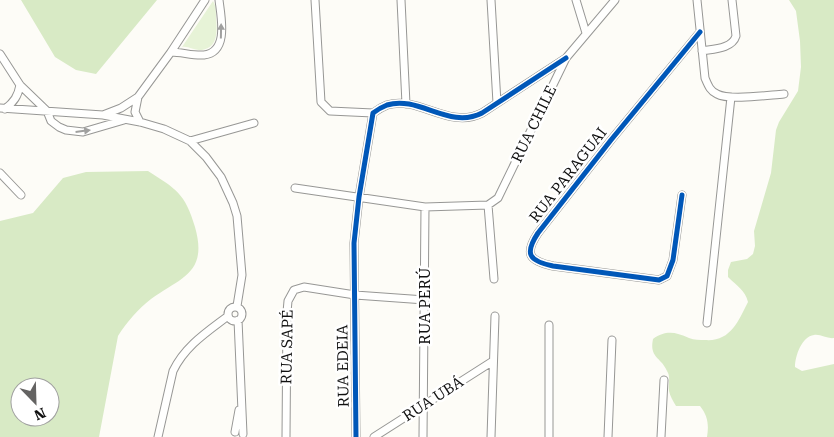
<svg xmlns="http://www.w3.org/2000/svg" width="834" height="437" font-family="'Roboto Serif',serif">
<rect width="100%" height="100%" fill="#fdfcf7"/>
<path fill="#e7f3d7" d="M213 1C216 6 216 11 216 17 217 30 219 47 202 50 195 51 189 46 182 47Z"/>
<path fill="#d8eac5" fill-rule="evenodd" d="M21 0H157L96 74 76 70 55 57Z
M789 0H834V338C827 339 821 334 814 335 802 336 795 356 795 367L802 371 834 364V437H707C709 425 708 416 700 406H676C673 401 670 396 669 391 668 384 671 377 667 371 661 357 649 358 653 339 666 330 675 332 689 338 694 340 700 340 705 340 730 342 738 322 748 302 745 290 737 286 728 277V270L731 262 747 259 753 254 755 246 754 231 771 173 776 130 779 122 798 91 801 67 800 41 796 11Z
M148 171C176 189 185 193 195 227 208 273 182 277 151 299 139 308 126 323 118 336L99 437H0V221L33 213 63 178 86 172ZM20 387H50V417H20Z"/>
<g fill="none" stroke-linecap="round" stroke-linejoin="round">
<defs>
<path id="minor" d="M315 0 321 102 330 111 373 113
M401 0 406 104
M491 0 497 103
M576 0 586 33
M697 0 705 78C708 85 710 91 717 94 729 101 769 95 784 94
M702 51C713 49 732 49 736 36L732 0
M171 52C182 52 193 56 204 55 229 52 221 17 219 0
M0 54 20 85 47 111 51 121 59 127 66 130 83 132 124 120
M138 97 135 112 140 122
M0 108 103 115 140 122 164 129 190 141 206 157 221 177 233 203 237 216 242 275 237 306
M5 109C14 102 18 96 20 85
M103 115 121 108 138 97 171 52 205 0
M190 141 254 123
M0 173 21 195
M295 188 425 207 488 205 498 198 566 58 615 0
M682 195 673 260 667 276 659 280 553 266C529 261 524 254 538 233L611 140 700 32
M488 205 494 279
M228 314a7 7 0 1 1 14 0a7 7 0 1 1-14 0Z
M238 320 243 434
M707 323 731 97
M549 325V437
M235 432 239 410
M158 437 173 371C185 346 207 332 228 316
M286 437 287 312 288 301 294 290 304 287 355 295 425 300
M356 437 354 243 359 197 373 113C377 110 382 107 387 105 419 95 449 130 482 113L566 58
M374 437 493 361
M423 437 425 207
M491 437 495 316
M608 437 612 340
M661 437 664 380"/>
</defs>
<use href="#minor" stroke="#979795" stroke-width="9"/>
<use href="#minor" stroke="#fffffe" stroke-width="7"/>
<defs>
<path id="cycleway" d="M682 195 673 260 667 276 659 280 553 266C529 261 524 254 538 233L611 140 700 32
M356 437 354 243 359 197 373 113C377 110 382 107 387 105 419 95 449 130 482 113L566 58"/>
</defs>
<use href="#cycleway" stroke="#fff" stroke-width="8"/>
<use href="#cycleway" stroke="#0057b8" stroke-width="5"/>
</g>
<defs><path id="oneway-solid" d="M-6-.8H1V-3.2L6.5 0L1 3.2V.8H-6Z" transform="scale(1.25)"/></defs>
<g fill="#a0a09f">
<use href="#oneway-solid" transform="translate(221 31) rotate(-89)"/>
<use href="#oneway-solid" transform="translate(83 131) rotate(-7)"/>
</g>
<g text-anchor="middle" stroke-width="5" stroke-linejoin="round" paint-order="stroke">
<g font-size="15" fill="#111" stroke="#fff">
<text transform="translate(534 124) rotate(-64)" y="5">RUA CHILE</text>
<text transform="translate(568 175) rotate(-52)" y="5">RUA PARAGUAI</text>
<text transform="translate(425 306) rotate(-90)" y="5">RUA PERÚ</text>
<text transform="translate(287 347) rotate(-89)" y="5">RUA SAPÉ</text>
<text transform="translate(343 366) rotate(-91)" y="5">RUA EDEIA</text>
<text transform="translate(433 399) rotate(-33)" y="5">RUA UBÁ</text>
</g>
</g>
<g transform="translate(35 402) rotate(157)"><circle r="24" fill="#ffffff" stroke="#a0a0a0"/>
<path d="M0-4L9 19L0 12L-9 19Z" fill="#646362"/>
<text y="-8" font-size="14" font-weight="bold" text-anchor="middle" fill="#111111">N</text>
</g>
</svg>
